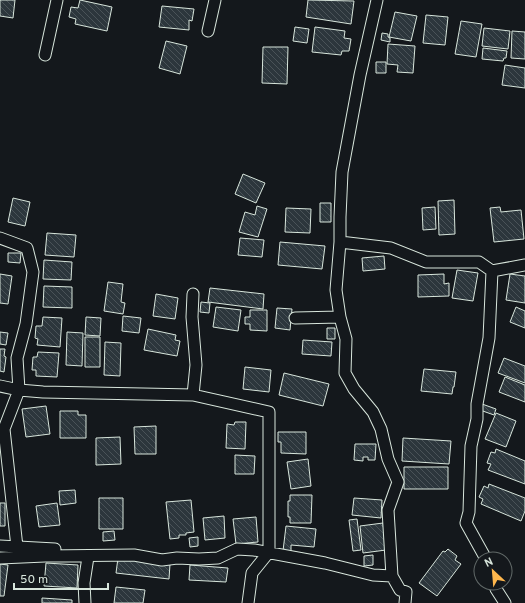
<svg xmlns="http://www.w3.org/2000/svg" width="525" height="603" font-family="Overpass,sans-serif">
<defs>
<pattern id="building-back-hatch" width="6" height="6" patternUnits="userSpaceOnUse"><rect width="6" height="6" fill="#2c363c"/><path d="M-1 5l2 2M0 0l6 6M5-1l2 2" fill="none" stroke="#4a5358"/></pattern>
</defs>
<rect width="100%" height="100%" fill="#14181c"/>
<path fill="url(#building-back-hatch)" stroke="#d8e6dc" d="M0 0H15L13 18 0 16Z
M80 0 112 7 107 31 75 24 76 19 69 17 71 7 78 8Z
M308 0 354 1 351 24 306 17Z
M162 6 194 9 192 21 189 20V30L159 27Z
M395 12 417 16 411 41 389 37Z
M426 15 448 17 445 45 423 43Z
M461 21 482 24 476 57 455 54Z
M295 27 309 29 307 43 293 41Z
M315 27 345 31 344 38 351 39 349 51H342L341 55 312 52Z
M484 28 510 31 508 49 482 46Z
M512 31 525 32V59L511 58Z
M382 33 388 34V37L390 38V42L381 40Z
M166 41 187 46 180 74 159 68Z
M388 44 415 46 413 73 397 72 398 65 387 64Z
M263 47H288L287 84 262 83Z
M483 48 507 51 506 58H504L503 61 482 59Z
M376 62H386V73H376Z
M505 65 525 68V88L502 85Z
M243 174 265 183 256 203 235 194Z
M13 198 30 202 25 226 8 222Z
M454 200 455 234 439 235 438 201Z
M320 203H331V222H320Z
M257 206 267 209 258 237 239 232 245 212 255 215Z
M435 207 436 229 423 230 422 208Z
M500 207 501 212 521 210 524 239 494 242 490 208Z
M286 208 311 209 310 233 285 232Z
M47 233 76 235 74 257 45 255Z
M240 238 264 240 262 257 238 255Z
M280 242 325 246 322 269 278 265Z
M8 253H21L20 263 8 262Z
M384 256 385 269 363 271 362 258Z
M44 260 72 262 71 280 43 279Z
M457 270 478 273 473 301 452 298Z
M0 274 12 276 8 304 0 303Z
M444 274V284L449 283V296L418 297V275Z
M510 274 525 276V303L506 300Z
M108 282 123 284 121 302 125 303 123 314 104 311Z
M44 286 72 287V308L43 307Z
M210 288 264 294 263 309 208 302Z
M156 294 178 298 175 319 153 316Z
M201 302 210 303 209 313 200 312Z
M216 307 241 310 238 331 213 327Z
M516 307 525 311V328L510 322Z
M277 308 292 309 290 330 275 328Z
M250 310H267V331L250 330V324H245V317H250Z
M123 316 141 318 139 333 122 331Z
M43 317 62 318 60 347 37 345 38 339 35 338 36 326H42Z
M86 317 101 318 100 336 85 335Z
M327 328H335V339H327Z
M148 329 176 335 175 340 180 341 177 356 144 350Z
M0 332 8 333 6 345 0 344Z
M67 332 83 333 82 366 66 365Z
M85 337H100V367H85Z
M303 340 332 342 331 356 302 354Z
M105 342 121 343 120 376 104 375Z
M0 349H5L4 356 6 357 4 372 0 371Z
M38 352 59 353 57 377 36 376V370H32L33 357H37Z
M504 358 525 366V383L498 373Z
M245 367 271 370 269 392 243 389Z
M424 369 456 372 454 387H453L452 394 421 391Z
M284 373 329 384 323 406 279 395Z
M505 377 525 385V402L499 392Z
M482 404 496 409 494 415 480 410Z
M46 406 50 434 26 437 22 409Z
M60 411H78V415H86V438H60Z
M496 413 516 421 506 447 485 439Z
M235 422H246L245 449 226 448 227 424 234 425Z
M156 426V454H135L134 427Z
M278 432H306V454L281 453V442H278Z
M120 437 121 464 96 465V438Z
M403 438 451 441 449 464 402 461Z
M355 444H376L375 460H368V457H363V461L354 460Z
M496 449 525 461V484L488 470 491 464 487 463 491 452 495 453Z
M235 455 255 456 254 474H235Z
M308 459 311 486 291 489 287 462Z
M404 467H448V489H404Z
M489 484 525 498V511L521 521 481 504 483 499 479 497 484 486 488 488Z
M75 490 76 503 60 505 59 491Z
M290 495H312L311 523H290V517H288V501H290Z
M99 498H123V529H99Z
M354 498 382 500 381 518 352 515Z
M191 500 194 532 186 533V535H179V538L170 539 166 502Z
M0 503H5V526H0Z
M57 503 60 525 39 527 36 506Z
M224 516 225 538 205 540 203 518Z
M256 517 258 542 236 544 233 519Z
M357 519 361 550 353 551 349 520Z
M383 523 386 550 363 553 360 526Z
M286 526 316 529 314 547 291 545V552L283 551Z
M114 531 115 540 103 541V532Z
M198 537V546L190 547 189 538Z
M448 549 457 556 455 560 461 564 437 596 419 583 443 551 445 552Z
M373 555V565L364 566V556Z
M118 558 170 564 169 579 116 573Z
M46 563 78 565 77 588 44 586Z
M0 564 8 565 4 596H0Z
M190 565 228 568 226 582 189 580Z
M116 587 145 590 143 603H114Z
M42 598 72 600V603H42Z"/>
<g fill="none" stroke-linecap="round" stroke-linejoin="round">
<defs>
<path id="minor" d="M377 0 360 75 342 172 340 217V242L336 290 340 317 346 339 345 373 354 389 373 412 381 429 388 459 398 482 388 510 392 576 400 590 406 592 405 603
M208 31 215 0
M45 55 57 0
M0 238 27 248 33 272 26 324 17 358 19 390 4 429 17 547
M340 242 391 248 426 262H479L492 271 525 265
M193 294 192 317 196 365 193 395
M295 318 340 317
M0 386 19 390 43 392 193 395 269 412V552L252 573 248 603
M0 546 55 549
M0 558 45 556 134 555 162 560 177 558 199 559 218 558 237 549 254 550 325 563 373 575 392 576
M486 559 466 523 469 512 471 446 477 419V404L489 338 492 271
M494 583 496 589 505 603
M85 603 84 583 88 557"/>
</defs>
<use href="#minor" stroke="#d8e6dc" stroke-width="13"/>
<use href="#minor" stroke="#14181c" stroke-width="11"/>
</g>
<g transform="translate(493 571) rotate(334)"><circle r="19" fill="#14181c" stroke="#626a69"/>
<path d="M0-3L7 15L0 10L-7 15Z" fill="#ffb74d"/>
<text y="-6" font-size="11" font-weight="bold" text-anchor="middle" fill="#d8e6dc">N</text>
</g>
<path d="M14 583v6h94v-6" fill="none" stroke="#d8e6dc" stroke-width="2"/>
<text x="20" y="583" font-size="12" fill="#d8e6dc" stroke="#14181c" stroke-width="3" paint-order="stroke">50 m</text>
</svg>
